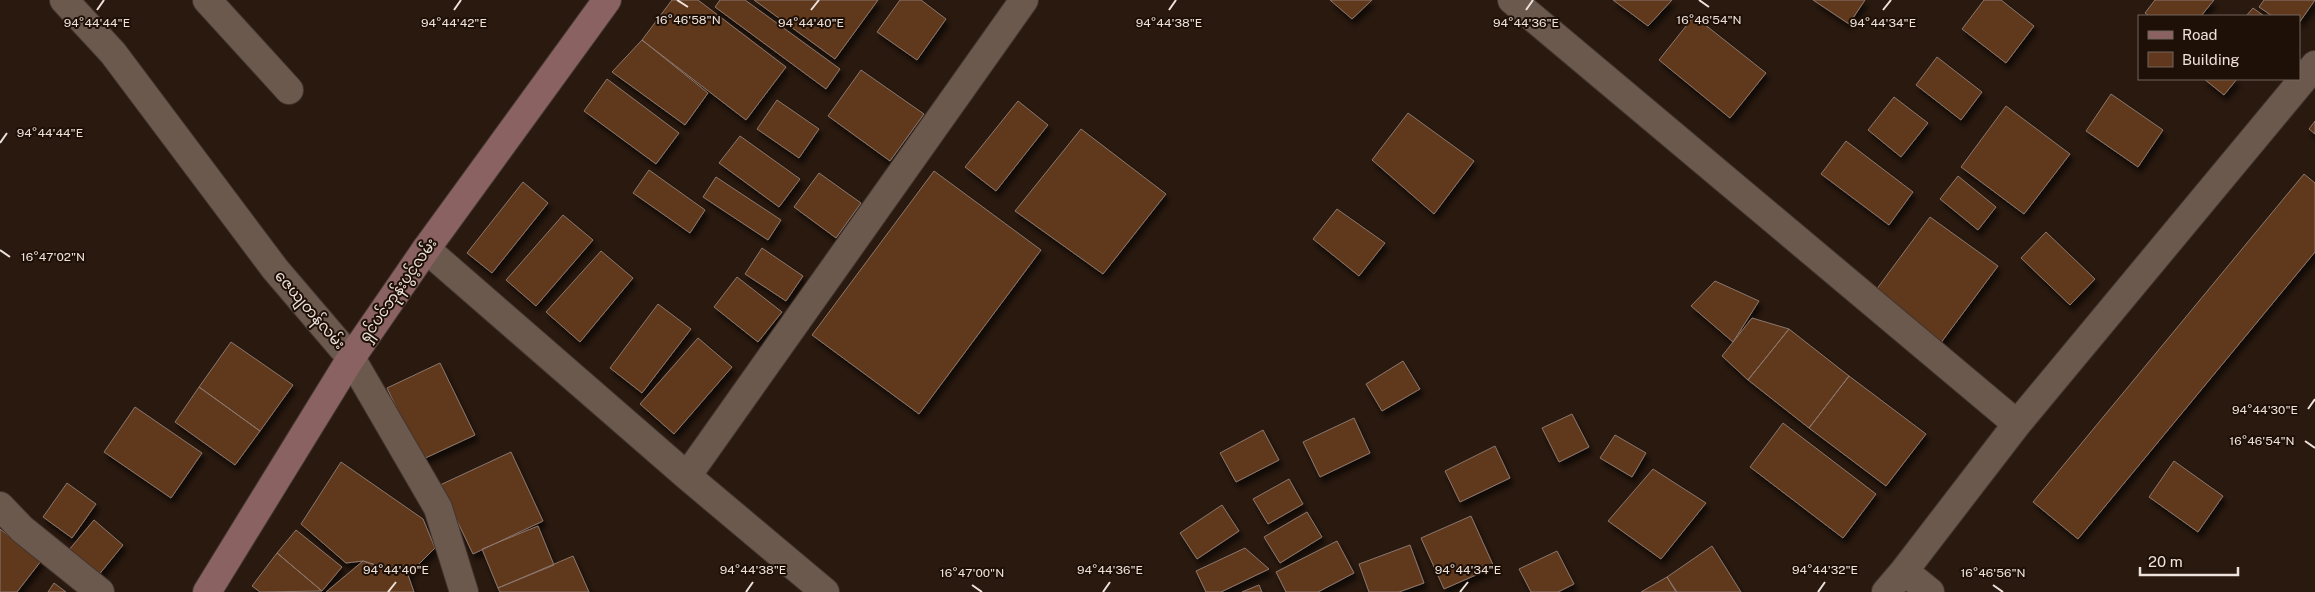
<svg xmlns="http://www.w3.org/2000/svg" width="2315" height="592" font-family="'Public Sans','Noto Sans Myanmar',sans-serif">
<defs>
<filter id="shadow"><feDropShadow dx="3" dy="5.5" stdDeviation="2.5" flood-color="#0009"/></filter>
</defs>
<rect width="100%" height="100%" fill="#29190f"/>
<path fill="#61381e" stroke="#8b776c" filter="url(#shadow)" d="M672 0H698L786 67 746 120 642 40Z
M720 0H745L840 69 826 89 715 7Z
M754 0H878L835 59Z
M900 0H921L946 19 917 60 877 32Z
M1330 0H1372L1352 19Z
M1613 0H1672L1648 26Z
M1813 0H1865L1849 24Z
M1984 0H2001L2034 26 2006 63 1962 29Z
M2155 0H2214L2201 16H2149L2145 13Z
M2264 0H2315L2299 23V16H2272L2259 7Z
M2253 8 2264 16H2246Z
M1694 16 1766 73 1730 118 1659 60Z
M642 40 708 93 685 125 612 72Z
M1937 57 1982 92 1961 120 1916 85Z
M861 70 924 114 890 161 828 116Z
M607 79 679 133 656 164 584 111Z
M2204 79H2237L2224 95Z
M2111 94 2163 130 2138 167 2086 131Z
M1894 97 1928 123 1901 157 1868 130Z
M777 100 819 129 799 158 757 129Z
M1018 101 1048 125 996 191 965 167Z
M2006 106 2070 154 2024 214 1961 167Z
M1408 113 1474 161 1434 214 1372 160Z
M2315 121V134L2309 129Z
M1081 129 1166 194 1103 274 1015 211Z
M740 136 800 179 779 207 719 163Z
M1846 141 1913 192 1889 225 1821 174Z
M649 170 705 210 690 233 633 193Z
M934 171 1041 250 919 414 812 335Z
M819 173 861 203 836 238 794 207Z
M2304 174 2315 183V252L2078 539 2033 502Z
M1958 176 1996 207 1978 230 1940 199Z
M716 177 781 220 768 240 703 197Z
M523 182 548 203 492 273 467 253Z
M1337 209 1385 243 1359 276 1313 239Z
M563 215 593 240 536 306 506 280Z
M1930 217 1998 266 1940 344 1873 294Z
M2046 232 2095 279 2070 305 2021 258Z
M762 248 803 276 786 301 745 274Z
M601 251 633 278 580 342 546 312Z
M737 277 782 312 758 342 714 307Z
M1715 281 1759 301 1733 342 1691 306Z
M658 304 691 329 642 393 610 368Z
M1752 318 1789 329 1748 380 1722 356Z
M1789 329 1849 376 1809 428 1748 380Z
M698 338 732 367 674 434 640 404Z
M231 342 293 385 260 431 199 387Z
M1403 361 1420 389 1382 411 1366 384Z
M440 363 475 435 421 460 387 388Z
M1849 376 1926 434 1886 486 1809 428Z
M199 387 260 431 235 465 175 422Z
M135 407 202 453 171 498 104 452Z
M1572 414 1589 447 1559 462 1542 428Z
M1354 418 1370 453 1320 477 1303 442Z
M1783 423 1876 494 1843 538 1750 467Z
M1263 430 1279 460 1236 482 1220 453Z
M1615 435 1646 453 1632 477 1600 458Z
M1495 446 1510 478 1460 502 1445 471Z
M511 452 543 521 473 554 440 485Z
M2174 461 2223 496 2198 532 2149 497Z
M341 462 423 519 435 548 408 575 363 561 346 563 301 524Z
M1653 469 1706 503 1661 559 1608 521Z
M1289 479 1303 504 1268 524 1253 499Z
M67 483 96 504 72 538 43 517Z
M1222 505 1239 531 1197 559 1180 533Z
M1307 512 1322 537 1280 563 1264 537Z
M1471 516 1494 567 1444 589 1421 538Z
M94 520 123 545 93 582 63 557Z
M538 526 554 565 498 588 482 549Z
M0 529 41 561 17 592H0Z
M296 530 342 567 322 591 277 553Z
M1337 541 1354 573 1318 592H1286L1276 572Z
M1410 545 1424 583 1399 592H1369L1359 564Z
M1712 546 1741 592H1677L1667 577Z
M1245 548 1269 569 1221 592H1206L1196 571Z
M1557 551 1574 584 1558 592H1531L1519 569Z
M277 553 322 591 260 592 252 586Z
M573 556 589 592H500L498 588Z
M363 561 408 575 414 592H326Z
M1667 577 1676 592H1641Z
M54 583 66 592H48Z
M1259 585 1262 592H1242Z"/>
<g fill="none" stroke-linecap="round" stroke-linejoin="round">
<defs>
<path id="street" d="M64 0 113 53 275 269 351 358 438 508 464 592
M207 0 289 90
M1512 0 2017 424
M426 249 687 476 825 592
M687 476 1024 0
M0 506 22 529 100 592
M1904 571 1930 592
M1886 592 1904 571 2017 424 2315 65"/>
<path id="secondary" d="M207 592 351 358 426 249 607 0"/>
</defs>
<use href="#street" stroke="#423530" stroke-width="30"/>
<use href="#secondary" stroke="#423530" stroke-width="30"/>
<use href="#street" stroke="#6c594e" stroke-width="28"/>
<use href="#secondary" stroke="#896261" stroke-width="28"/>
</g>
<path fill="none" stroke="#eee3dc" stroke-width="2" d="M677 0 688 7M1699 0 1709 7M97 10 104 0M454 10 461 0M811 10 819 0M1169 10 1176 0M1526 10 1533 0M1883 10 1891 0M0 143 7 133M0 250 10 257M2308 409 2315 399M2305 441 2315 448M972 585 982 592M1993 585 2003 592M388 592 396 582M746 592 753 582M1103 592 1110 582M1460 592 1468 582M1818 592 1825 582"/>
<g text-anchor="middle" stroke-width="4" stroke-linejoin="round" paint-order="stroke">
<g font-size="15" fill="#eee3dc" stroke="#1f1007">
<text transform="translate(398 290) rotate(-55)" y="5">ရှင်ပင်ဘုန်းပွင့်လမ်း</text>
<text transform="translate(310 310) rotate(49)" y="5">ဇေယျတန်လမ်း</text>
</g>
</g>
<g font-size="12" text-anchor="middle" fill="#eee3dc" stroke="#1f1007" stroke-width="4" stroke-linejoin="round" paint-order="stroke">
<text x="1709" y="24">16°46'54"N</text>
<text x="688" y="24">16°46'58"N</text>
<text x="97" y="27">94°44'44"E</text>
<text x="454" y="27">94°44'42"E</text>
<text x="811" y="27">94°44'40"E</text>
<text x="1169" y="27">94°44'38"E</text>
<text x="1526" y="27">94°44'36"E</text>
<text x="1883" y="27">94°44'34"E</text>
<text x="50" y="137">94°44'44"E</text>
<text x="53" y="261">16°47'02"N</text>
<text x="2265" y="414">94°44'30"E</text>
<text x="2262" y="445">16°46'54"N</text>
<text x="396" y="574">94°44'40"E</text>
<text x="753" y="574">94°44'38"E</text>
<text x="1110" y="574">94°44'36"E</text>
<text x="1468" y="574">94°44'34"E</text>
<text x="1825" y="574">94°44'32"E</text>
<text x="972" y="577">16°47'00"N</text>
<text x="1993" y="577">16°46'56"N</text>
</g>
<rect x="2138" y="15" width="162" height="65" fill="#1f1007" stroke="#72645c"/>
<rect x="2148" y="31" width="25" height="8" fill="#896261" stroke="#72645c"/>
<text x="2182" y="40" font-size="15" fill="#eee3dc">Road</text>
<rect x="2148" y="52" width="25" height="15" fill="#61381e" stroke="#72645c"/>
<text x="2182" y="65" font-size="15" fill="#eee3dc">Building</text>
<path d="M2140 567v8h98v-8" fill="none" stroke="#eee3dc" stroke-width="2.5"/>
<text x="2148" y="567" font-size="15" fill="#eee3dc" stroke="#1f1007" stroke-width="4" paint-order="stroke">20 m</text>
</svg>
